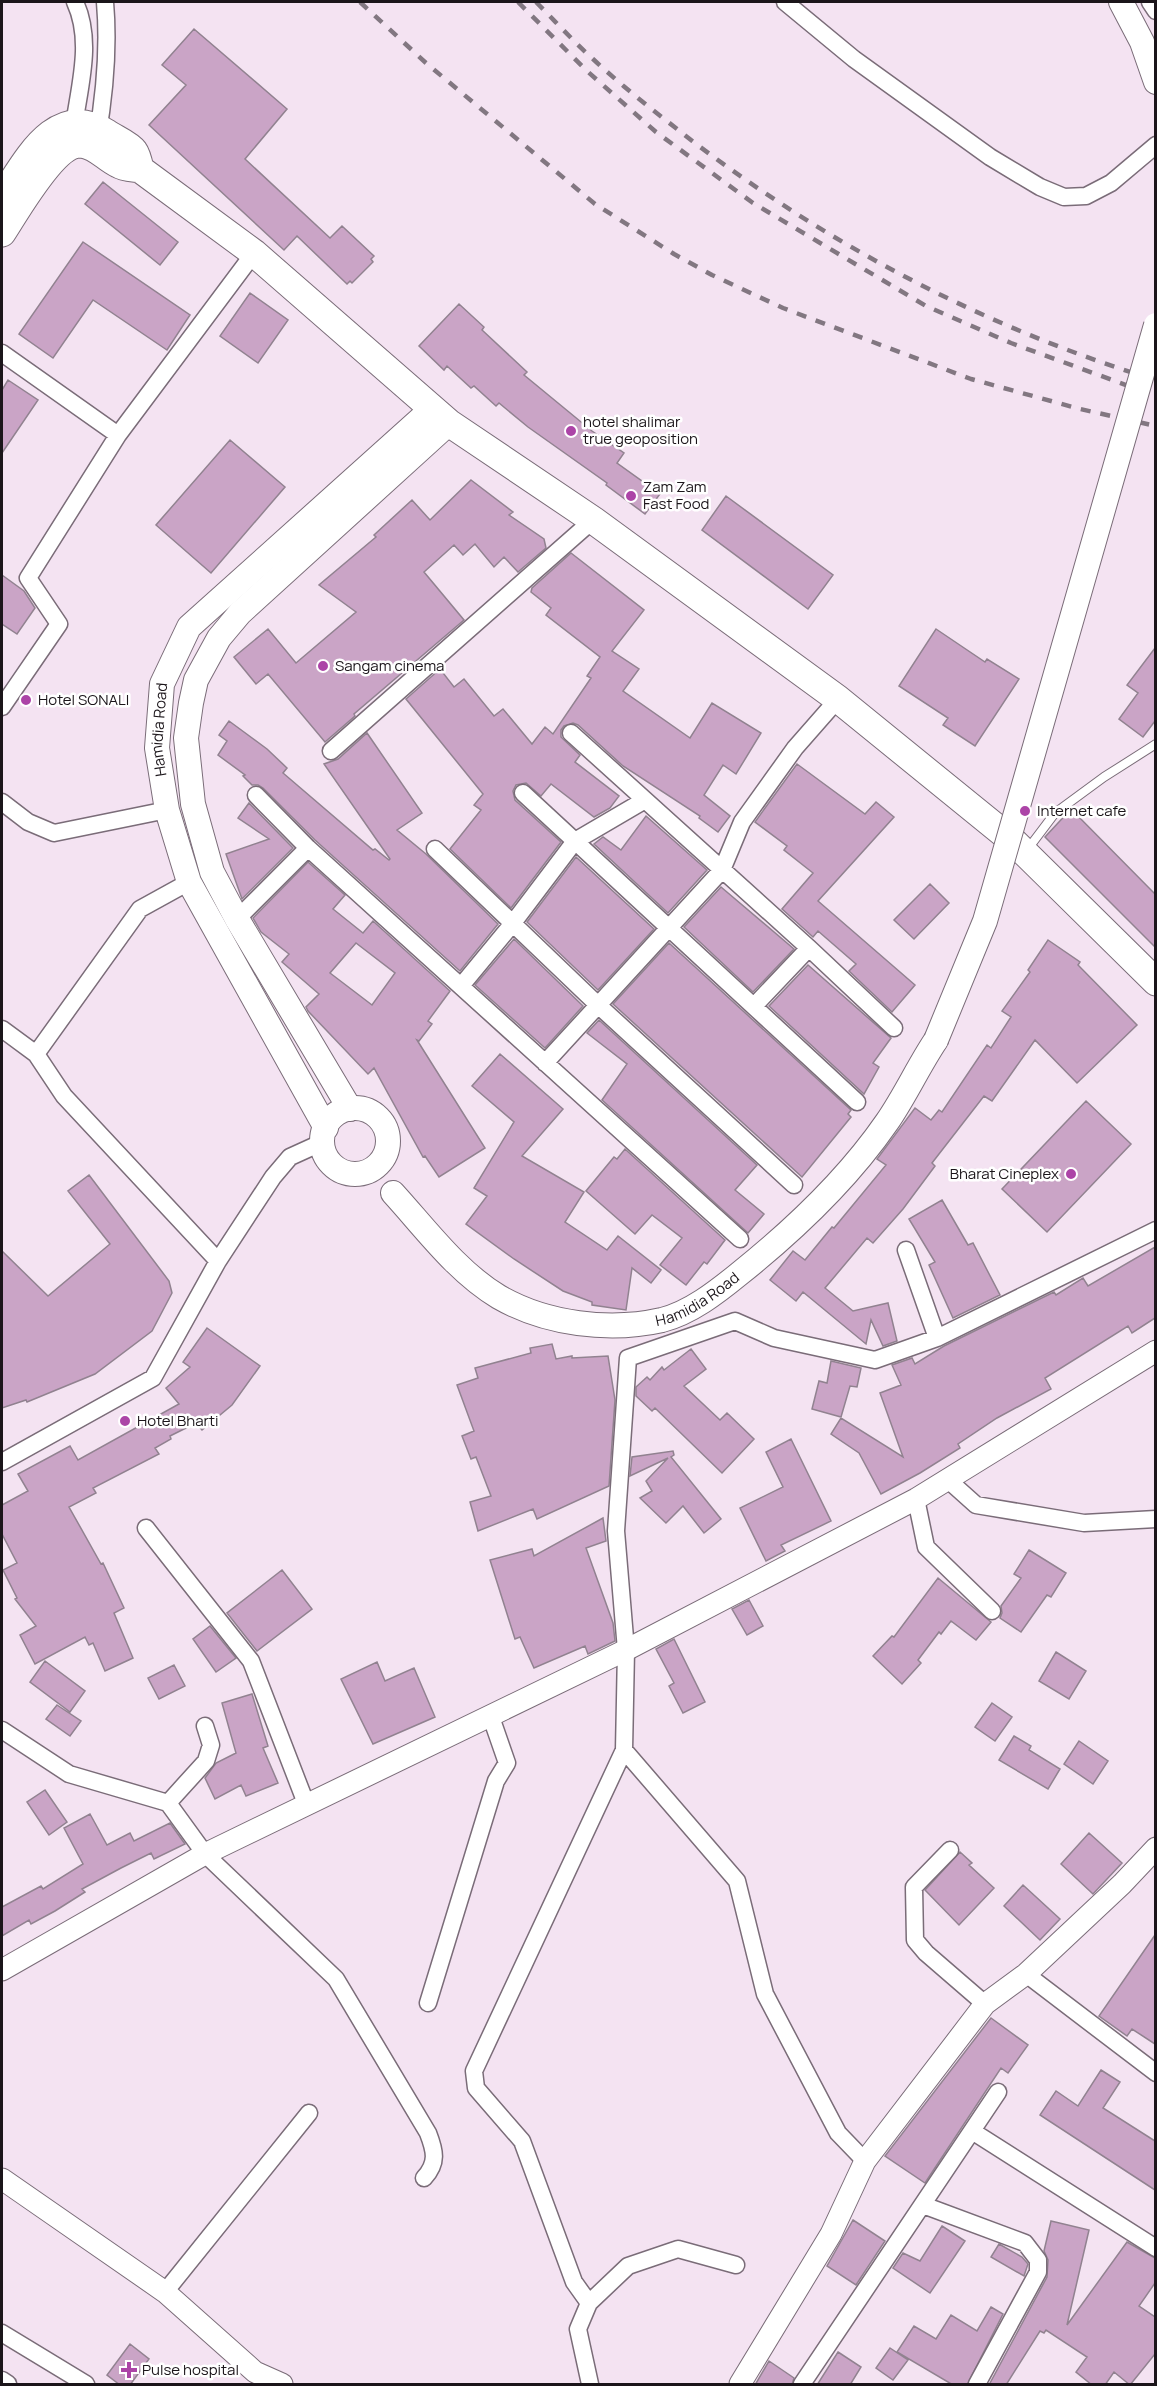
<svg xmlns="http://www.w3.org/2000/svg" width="1157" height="2386" font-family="Manrope,sans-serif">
<rect width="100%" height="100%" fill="#f4e3f2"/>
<path fill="#caa4c6" stroke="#918290" stroke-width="1.5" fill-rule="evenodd" d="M194 29 287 109 245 159 330 238 342 226 374 256 371 259 373 262 352 283 350 281 347 284 297 236 284 250 149 125 186 85 162 65Z
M103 182 178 242 160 265 85 204Z
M83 242 190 315 167 350 93 300 53 358 19 334Z
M250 293 288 320 258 363 220 336Z
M459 304 484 327 482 330 527 372 524 375 592 431 624 453 617 463 660 494 645 514 606 485 607 483 528 427 499 403 496 406 474 386 471 388 447 366 444 370 419 346Z
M8 380 38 400 2 453V390Z
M230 440 285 487 211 573 156 525Z
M471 480 513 512 509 515 544 539 546 548 518 572 504 557 494 567 475 544 463 555 454 545 424 572 464 620 354 714 355 716 325 742 268 674 256 684 234 657 268 629 296 663 356 612 319 585 376 537 374 535 412 500 430 520Z
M726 496 833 575 808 609 702 530Z
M571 553 644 610 612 651 639 669 623 691 690 738 712 703 761 733 736 774 723 765 704 795 730 816 718 832 699 818 700 816 623 766 578 725 573 723 564 726 561 730V737L580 755 575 762 619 796 610 808 594 817 551 784 541 796 526 783 516 785 513 791 515 800 561 842 511 908 450 849 481 810 474 805 483 794 406 699 440 669 454 687 464 679 494 716 503 709 532 744 545 727 553 734 591 678 587 676 600 657 546 615 551 608 531 592 532 588Z
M2 575 24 591 35 608 17 634 2 624Z
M936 629 985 662 987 659 1019 679 975 746 943 725 948 718 899 686Z
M1155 648V721L1143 737 1119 719 1138 693 1127 685Z
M229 721 267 749 287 768 283 773 373 850 375 849 389 860 390 859 324 764 338 759 367 733 422 813 397 830 426 854 498 924 460 971 315 840 263 788 258 785H252L243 776 245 775 218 755 227 741 219 735Z
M797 764 865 814 876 802 894 817 818 901 915 985 892 1012 849 971 856 964 818 931 813 937 782 909 813 873 784 850 787 846 755 822Z
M249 803 293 848 242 899 226 854 269 839 238 818Z
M1071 809 1155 894V947L1045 837Z
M646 816 707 870 668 913 594 844 603 837 621 850Z
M576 857 654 929 598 990 527 922Z
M308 862 345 895 333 909 363 933 373 921 450 991 428 1021 432 1024 419 1041 417 1040 485 1148 439 1177 425 1156 423 1157 374 1068 368 1074 308 1011 306 1007 319 994 282 962 289 954 261 932 253 918ZM356 943 395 973 372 1005 330 973Z
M930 884 949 903 914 939 894 920Z
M721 887 794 949 753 992 684 927Z
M514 939 583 1006 545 1048 475 985Z
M1048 940 1080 962 1078 965 1137 1025 1077 1083 1035 1040 992 1101 984 1096 932 1163 935 1166 903 1209 873 1243 867 1238 825 1288 853 1311 888 1303 897 1341 883 1346 871 1320 866 1344 803 1292 796 1301 770 1280 793 1251 805 1260 832 1227 834 1228 886 1165 877 1159 915 1108 931 1120 939 1110 942 1112 987 1045 991 1048 1011 1017 1002 1011 1030 972 1028 970Z
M669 943 851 1110 848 1114 851 1117 802 1177 613 1004Z
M808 965 891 1038 873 1063 879 1067 864 1094 769 1006Z
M599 1020 757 1165 735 1190 764 1214 748 1233 602 1100 627 1064 587 1033Z
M500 1054 563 1109 522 1156 584 1192 565 1222 607 1250 618 1236 661 1270 651 1283 632 1268 626 1310 592 1305V1302L563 1291 514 1259 466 1224 487 1196 474 1188 514 1122 472 1086Z
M1086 1101 1131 1144 1047 1232 1002 1189Z
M625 1149 725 1240 707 1264 704 1262 686 1285 660 1265 682 1238 652 1215 635 1234 586 1191 614 1157 617 1159Z
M89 1175 169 1281 172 1293 152 1331 95 1374 27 1402 26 1400 2 1408V1251L48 1296 110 1244 68 1191Z
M942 1200 968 1245 973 1243 1000 1295 953 1318 929 1265 935 1262 909 1219Z
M1155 1247V1318L1132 1333 1128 1326 1045 1378 1051 1389 997 1418 958 1444 960 1448 920 1473 881 1494 859 1453 831 1434 841 1418 903 1457 880 1393 901 1385 892 1365 912 1358 915 1364 944 1346 1054 1292 1056 1295 1083 1278 1088 1286Z
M207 1328 260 1366 232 1405 202 1430 196 1423 170 1436 171 1439 155 1448 159 1454 93 1488 96 1493 69 1507 101 1564 103 1563 124 1608 114 1613 133 1658 105 1671 93 1643 89 1645 85 1637 35 1664 20 1635 36 1626 15 1599 17 1598 3 1570 17 1563 2 1534V1505L28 1491 18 1474 70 1446 78 1460 179 1404 166 1388 190 1367 183 1362Z
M552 1344 556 1359 572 1356V1358L608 1356 615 1400 609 1486 537 1519 533 1509 478 1531 470 1502 491 1496 476 1457 471 1459 462 1436 474 1431 457 1385 478 1378 475 1368 531 1353 530 1348Z
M691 1349 706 1369 684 1386 720 1420 727 1413 754 1439 722 1473 655 1408 652 1411 636 1396V1387L647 1377 650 1380 662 1367 664 1370Z
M831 1361 861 1368 857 1387 850 1386 841 1417 812 1409 819 1381 827 1383Z
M791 1439 831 1521 781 1545 785 1551 766 1561 740 1508 783 1487 766 1452Z
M673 1451 674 1455 671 1457 721 1519 704 1533 683 1506 666 1523 640 1498 652 1491 646 1481 668 1458 630 1476 632 1457Z
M603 1518 606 1541 586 1548 613 1623 615 1641 588 1654 585 1646 534 1668 520 1637 515 1639 490 1560 532 1549 534 1556Z
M1029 1550 1066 1573 1051 1597 1047 1595 1021 1632 1000 1618 1002 1613 1001 1606 1021 1578 1014 1574Z
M282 1570 312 1609 257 1651 227 1613Z
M938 1578 991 1622 976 1640 951 1621 941 1634 939 1632 918 1660 921 1663 902 1684 873 1656 892 1636 894 1637Z
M749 1600 763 1626 747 1635 732 1609Z
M210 1626 236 1658 216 1672 193 1639Z
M674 1639 705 1702 683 1713 669 1686 674 1683 656 1649Z
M1056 1652 1086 1671 1069 1699 1039 1681Z
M45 1661 85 1691 70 1712 30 1682Z
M377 1662 385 1681 414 1668 435 1717 373 1744 341 1679Z
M174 1665 185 1686 159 1699 148 1678Z
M252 1694 268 1746 263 1748 278 1783 246 1796 241 1785 215 1799 205 1778 216 1763 236 1753 222 1703Z
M992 1703 1012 1717 995 1741 975 1727Z
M57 1705 81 1721 70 1736 46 1719Z
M1014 1736 1031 1746 1029 1750 1060 1769 1048 1789 999 1760Z
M1079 1741 1108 1761 1093 1784 1064 1764Z
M45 1790 67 1822 49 1835 27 1802Z
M90 1814 107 1845 130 1833 134 1841 170 1823 185 1844 154 1859 151 1853 121 1868 82 1889 85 1892 55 1911 31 1924 29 1920 2 1936V1907L41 1886 43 1889 83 1864 64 1828Z
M1089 1833 1122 1863 1093 1894 1061 1864Z
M960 1852 972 1863 969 1865 994 1888 959 1925 925 1890Z
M1023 1885 1060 1919 1040 1940 1004 1906Z
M1155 1935V2044L1132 2029 1127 2036 1099 2016Z
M991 2018 1028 2045 1008 2073 1001 2068 925 2183 885 2156Z
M1101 2070 1120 2082 1103 2108 1155 2141V2190L1040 2115 1056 2091 1078 2106Z
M853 2220 885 2241 856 2285 827 2266Z
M1051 2221 1089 2230 1067 2325 1127 2242 1155 2258V2283L1139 2306 1155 2317V2354L1130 2385 1114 2372 1105 2385H1092L1076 2372 1087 2357 1046 2330 1044 2333 1040 2331 1006 2385H989L1047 2277 1048 2260 1044 2251Z
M942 2226 965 2241 930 2293 893 2268 903 2253 920 2261Z
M999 2244 1022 2257 1028 2264 1024 2276 991 2257Z
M991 2307 1003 2314 967 2385H953L897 2352 914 2326 936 2339 951 2315 977 2331Z
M130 2344 149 2359 130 2385H120L107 2375Z
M890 2348 908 2360 893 2380 876 2368Z
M838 2352 861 2367 850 2385H817Z
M769 2361 794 2378 792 2385H755Z"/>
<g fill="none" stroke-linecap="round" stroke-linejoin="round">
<defs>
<path id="service" d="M1027 850 1055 813 1104 777 1156 744"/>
<path id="minor" d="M785 2 854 59 990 157 1040 187 1064 197 1086 196 1111 183 1156 145
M1150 2 1156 11
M73 133C78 90 94 43 75 2
M97 138C105 92 109 48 105 2
M2 353 118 435
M2 707 59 624 28 578 118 435 254 253
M571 733 809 948 894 1028
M331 751 593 520
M523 793 857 1102
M256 795 308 848 740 1239
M2 802 28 822 54 833 167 810
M435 849 598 1005 794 1185
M237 919 308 848
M461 986 513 923 575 841 645 800
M754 1006 809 948
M2 1029 36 1054 64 1096 218 1261
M36 1054 140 909 189 882
M545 1063 722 870 742 822 795 748 838 699
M906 1250 937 1338
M2 1462 153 1378 218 1261 273 1177 290 1157 323 1142
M947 1479 976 1505 1084 1523 1156 1519
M916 1499 926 1547 992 1611
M146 1528 251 1661 307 1806
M2 1730 69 1774 168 1803 205 1854 336 1979 428 2133C435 2151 438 2163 424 2178
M624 1750 737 1881 765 1994 838 2133 865 2161
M168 1803 206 1761 211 1745 205 1726
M950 1850 914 1887 915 1940 926 1953 985 2004
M1026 1974 1156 2073
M428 2003 496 1781 507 1763 491 1717
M972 2131 1156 2248
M923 2205 1025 2243 1038 2260V2272L977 2384
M165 2292 309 2113
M589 2303 574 2282 522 2141 476 2088 474 2071 624 1750 626 1650 616 1531 628 1358 735 1321 774 1338 875 1360 937 1338 1156 1230
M2 2333 86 2384
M2 2380 8 2384
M590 2384 578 2329 589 2303 628 2266 678 2249 736 2265
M802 2384 998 2092"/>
<path id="tertiary" d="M2 1970 205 1854 626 1650 916 1499 1156 1351
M2 2179 165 2292 255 2372 282 2384
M740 2384 831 2234 865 2161 985 2004 1026 1974 1122 1884 1156 1848"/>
<g id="secondary">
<path d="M1121 2 1142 42 1156 82"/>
<circle cx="355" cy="1141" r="33"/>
<path d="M350 1109 237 919 212 872 193 804 186 738 191 703 196 680 219 638 240 613 449 423"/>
<path id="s1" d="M326 1128 189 882 167 810 157 748 162 684 189 627 433 408"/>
<path id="s2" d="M393 1193C425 1228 457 1272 499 1297 546 1324 609 1332 662 1320 690 1313 717 1292 739 1274 794 1230 847 1180 887 1122 905 1096 918 1067 936 1040"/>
</g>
<path id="primary" d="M2 197C26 162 55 100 107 133 114 138 129 144 134 151 137 155 139 164 140 169L254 253 449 423 593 520 838 699 1014 842 1156 982
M2 233C16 212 54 143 81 144 96 145 105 158 118 164 124 168 133 168 140 169"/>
</defs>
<use href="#service" stroke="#7a6c78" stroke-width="10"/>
<use href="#minor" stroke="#7a6c78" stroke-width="19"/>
<use href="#tertiary" stroke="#7a6c78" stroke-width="23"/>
<use href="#secondary" stroke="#7a6c78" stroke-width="26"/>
<use href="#primary" stroke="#7a6c78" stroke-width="29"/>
<use href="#service" stroke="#fff" stroke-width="8"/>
<use href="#minor" stroke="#fff" stroke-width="16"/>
<use href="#tertiary" stroke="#fff" stroke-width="21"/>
<use href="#secondary" stroke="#fff" stroke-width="24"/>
<use href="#primary" stroke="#fff" stroke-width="27"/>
<path stroke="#827781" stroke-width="4.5" stroke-dasharray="10 10" stroke-linecap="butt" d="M360 2 426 63 595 204 674 254 712 275 783 308 971 379 1080 409 1156 426
M518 2 587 71 656 132 753 203 926 306 1011 343 1156 396
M536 2C555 21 573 41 593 59 624 88 658 114 691 140 830 246 988 329 1156 380"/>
<defs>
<path id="secondary-bridge" d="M936 1040 985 921 1156 325"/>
</defs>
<use href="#secondary-bridge" stroke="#7a6c78" stroke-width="26" stroke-linecap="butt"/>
<use href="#secondary-bridge" stroke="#fff" stroke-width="24"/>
</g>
<g fill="#ac44a7" stroke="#fff" stroke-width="2">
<circle cx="571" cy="431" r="6"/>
<circle cx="631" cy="496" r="6"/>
<circle cx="323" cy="666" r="6"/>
<circle cx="26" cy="700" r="6"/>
<circle cx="1025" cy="811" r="6"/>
<circle cx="1071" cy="1174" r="6"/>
<circle cx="125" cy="1421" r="6"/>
<path d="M126 2361h6v6h6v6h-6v6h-6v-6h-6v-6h6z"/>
</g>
<g text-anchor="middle" stroke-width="5" stroke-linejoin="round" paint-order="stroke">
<g font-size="15" fill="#1b151a" stroke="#fff" text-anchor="start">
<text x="583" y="427">hotel shalimar<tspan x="583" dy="17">true geoposition</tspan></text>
<text x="643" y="492">Zam Zam<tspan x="643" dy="17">Fast Food</tspan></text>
<text x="335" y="671">Sangam cinema</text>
<text x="38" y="705">Hotel SONALI</text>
<text x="1037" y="816">Internet cafe</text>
<text x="1059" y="1179" text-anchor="end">Bharat Cineplex</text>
<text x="137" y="1426">Hotel Bharti</text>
<text x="142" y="2375">Pulse hospital</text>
</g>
<g font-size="15" fill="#1b151a" stroke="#fff">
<text dy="5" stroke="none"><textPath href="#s1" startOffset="438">Hamidia Road</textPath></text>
<text dy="5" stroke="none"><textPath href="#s2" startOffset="358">Hamidia Road</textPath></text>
</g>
</g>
<rect width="1157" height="2386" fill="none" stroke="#1b151a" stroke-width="6"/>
</svg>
